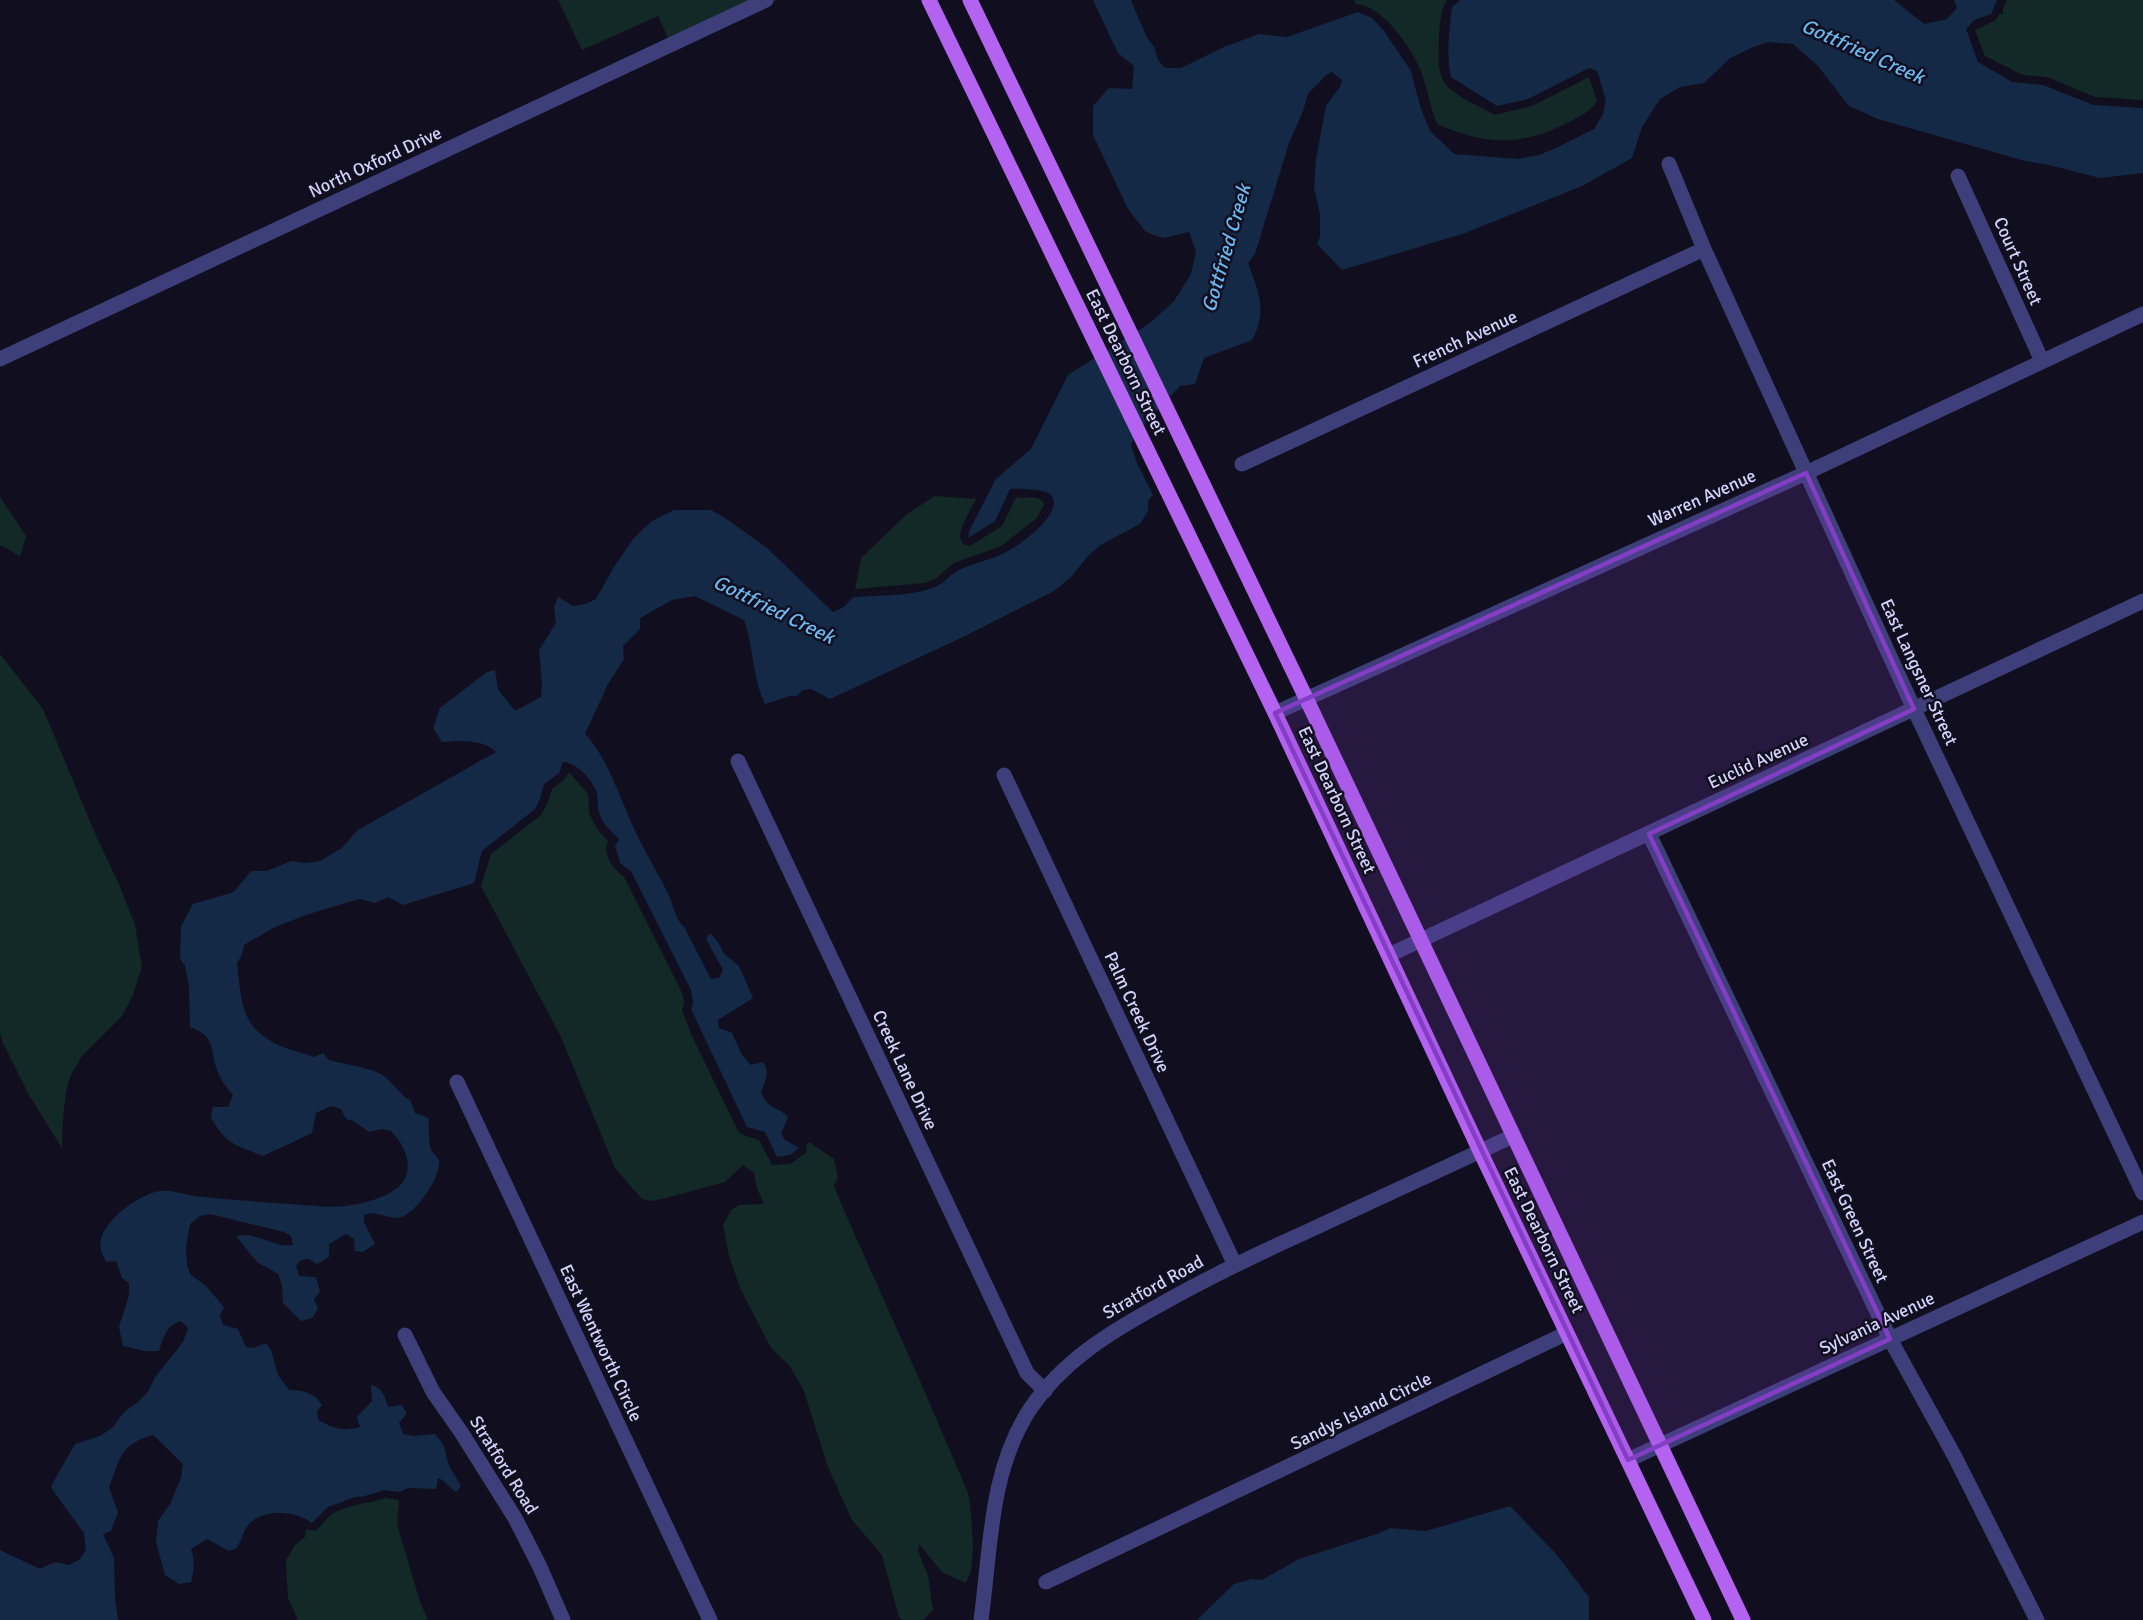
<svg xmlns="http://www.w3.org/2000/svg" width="2143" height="1620" font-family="Signika,sans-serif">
<rect width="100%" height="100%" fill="#110f1f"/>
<path fill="#132927" d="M558 0H777L674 51 658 16 582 50Z
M1354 0H1447C1440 10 1440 24 1439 36 1439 50 1436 68 1444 82 1452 95 1481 107 1495 115L1532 106 1589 77 1597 101C1589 113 1580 116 1567 123 1520 147 1485 145 1437 124 1430 106 1427 87 1420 69 1411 47 1382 5 1356 4Z
M2007 0H2143V100L2095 97 2047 77 2023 75 1985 56 1975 30 1996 20 2000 14H2003V9Z
M935 496 976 499C971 510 947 544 970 546L1002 526 1016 497C1027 500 1039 494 1044 504L1037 518 1001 546 954 563 935 579 924 583 855 589 861 558 907 514Z
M0 497 26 536 20 556 0 545Z
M0 654 43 709 97 838 118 882 135 925 142 967 133 995 122 1016 81 1057C78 1065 73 1070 70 1077 64 1092 62 1131 62 1148L29 1095 2 1041 0 1033Z
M569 772 588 794 589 813 597 829 608 841C602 855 613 869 624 877L682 993 684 1003 682 1010 691 1034 738 1131 743 1135 759 1140 772 1165 790 1164 806 1153 807 1144 809 1142 834 1159 838 1177 834 1186 842 1206 920 1381 968 1493 971 1513 973 1548 971 1571 966 1583 942 1572 919 1544 918 1551 928 1576 933 1610 923 1620H902L899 1617 882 1555 852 1520 828 1467 804 1391 789 1365 771 1348 741 1290 729 1256 723 1225 731 1210 739 1205 764 1204 757 1188 754 1173 743 1165 725 1182 666 1198 652 1201 642 1199 615 1168 561 1037 481 886 491 854 541 815 548 802 552 789 564 780Z
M385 1498 399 1500 397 1524 420 1602 428 1620H298L288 1598 286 1560 295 1545 305 1537 306 1529 315 1531C322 1526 326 1518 332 1514 348 1504 368 1504 385 1498Z"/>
<path fill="#142945" d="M1093 0H1131L1146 36 1154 47 1158 60 1165 68H1181L1224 47 1259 34 1287 37 1358 12 1372 18 1384 31 1411 71 1420 106 1430 131 1454 154 1518 159 1539 155 1556 148 1594 129 1603 114 1606 100 1597 71 1589 68 1528 99 1497 106 1451 77C1446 53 1449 32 1452 7L1460 0H1894L1924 24 1947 19 1957 8 1954 0H1997L1991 14 1974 20 1966 29 1978 62 2012 82 2043 85 2093 105 2143 108V173L2100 178 2049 165 2025 161 1878 119 1849 106 1818 66 1793 44 1769 42 1756 46 1730 58 1704 83 1680 87 1660 99 1642 127 1632 158 1582 186 1465 233 1342 270 1317 244 1320 237V214L1314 188 1316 159 1326 106 1340 87 1342 80 1332 72 1325 76 1308 94 1303 111 1289 143 1255 254 1248 263C1258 291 1268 311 1252 340L1204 358 1195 384 1180 386 1136 433 1131 445 1137 463 1153 495 1148 501V511L1140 524 1102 544 1087 557 1071 577 1054 591 965 636 830 699 811 689 803 690 797 696H790L765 704C752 677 754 647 744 620L695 596 672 600 640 618V629L623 646 624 659 608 684 585 734C608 757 623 807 638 837 647 856 659 874 668 894 674 905 674 918 684 927L711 979 719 978 723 970 706 939 710 933 718 942 724 954 739 966 753 998 718 1020 719 1028 732 1033 742 1055 751 1065 763 1062C770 1072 766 1081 761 1091 768 1111 777 1105 788 1117L781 1134 785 1140 799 1148 790 1155 777 1157 765 1132 747 1127 691 1009 693 1003 691 990 631 871 620 863 615 846 619 839C611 831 602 824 599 812 597 806 598 799 597 793 593 780 576 762 563 762L559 773 544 784 540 799 535 809 482 851 474 883 403 905 388 897 375 903 359 899 309 914 275 927 244 945 241 957 237 963C242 1005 240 1028 283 1047 293 1051 304 1053 314 1057L323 1053 329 1060C343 1064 370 1068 381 1074 392 1080 400 1096 410 1100L415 1113 429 1118C428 1123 429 1146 431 1150 433 1154 438 1157 439 1161 441 1177 416 1213 401 1217 388 1221 378 1209 364 1215V1222L375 1244 363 1252 355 1251 354 1239 346 1234 329 1244V1257L317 1264 309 1259 301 1260 296 1266 299 1276 316 1277 320 1291 314 1299 318 1309 312 1318 301 1321 283 1303 282 1285 278 1274 257 1262 236 1236C256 1231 273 1248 293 1245L291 1236 284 1232 210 1214 200 1216 190 1224 186 1246 187 1265 191 1275 205 1285 224 1307 220 1316 223 1325 238 1329 246 1347 254 1348 266 1343 271 1350 278 1375 289 1390C303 1390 315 1393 322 1405L317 1411 318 1420C332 1428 344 1432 360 1427L357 1417 372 1401 371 1385C382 1387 385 1397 388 1407L401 1405 407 1413 399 1423 403 1434 413 1436 435 1434C445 1446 444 1445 447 1459 449 1468 457 1478 461 1486L456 1492C449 1488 446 1481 438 1478L436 1489 408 1488 399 1492 384 1490 365 1496 355 1497 328 1507 312 1523C296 1511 266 1508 250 1523 244 1529 241 1541 237 1548L229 1551 207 1539 191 1549C195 1560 194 1571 191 1582L179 1584 165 1575 156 1542 157 1531 158 1521 170 1504 181 1478 183 1464 153 1435C121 1443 119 1460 109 1488L118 1512 111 1531 103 1534 114 1558 115 1598 118 1620H0V1550L40 1569 55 1562 69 1565 79 1560 86 1550 84 1533 54 1492 51 1486 75 1444 100 1436 112 1428 125 1411 138 1402 149 1390 155 1377 183 1342 188 1328 181 1321C167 1324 163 1338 159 1351H145L123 1346 119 1327 129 1295V1283L122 1278 116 1261 106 1262C102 1254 98 1246 102 1236 108 1218 142 1192 161 1191 171 1190 183 1194 193 1196 225 1199 257 1202 289 1204 310 1205 331 1209 352 1205 370 1202 400 1194 406 1176 412 1159 402 1143 391 1131L382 1129 369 1132 353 1121 346 1119 341 1109 331 1106 316 1113 312 1133 263 1156C234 1144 228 1146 211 1118L213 1107H228L233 1095C225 1086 220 1079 216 1067 210 1047 215 1036 190 1027L189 987 185 966 180 958 181 926 193 904 234 892 251 871H267L291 861 307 863 320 861 342 848 358 830 496 752C484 739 459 741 442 742L433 728 440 708 487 672 495 670 498 689 515 711 541 697 542 682 539 650 556 623 554 607 558 597 573 606 586 604 596 599 614 567 634 538 652 521 674 510H711L725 518 767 548 833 612 844 607 853 597C879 595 910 597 935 587 944 584 949 575 957 571 972 563 989 561 1004 553 1018 547 1068 511 1050 494 1045 489 1018 488 1010 489L995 521 968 538 969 531 996 479 1031 449 1068 375 1150 323 1174 301 1191 274 1196 251 1189 232 1163 238 1151 234 1145 231 1128 209 1093 135V106L1109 88 1132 89 1134 66 1118 53Z
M1510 1506 1556 1554 1589 1597V1620H1197L1234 1584 1252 1579 1262 1580 1299 1559 1380 1533 1390 1528 1426 1531Z"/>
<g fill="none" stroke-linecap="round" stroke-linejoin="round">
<path stroke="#3e3f7a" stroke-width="15" d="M1669 164 1704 249 1914 709 2143 1193
M1958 176 2042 361
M0 359 766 0
M1242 464 1704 249
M1275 713 1806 473 2143 314
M738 761 1027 1373 1045 1391
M1004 775 1235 1265
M1649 834 1890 1339 1955 1457 2037 1620
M1389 955 2143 601
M457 1082 710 1620
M405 1335 433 1392 461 1432 515 1518 540 1567 563 1620
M1628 1460 2143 1222
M1046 1582 1567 1333
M981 1620C991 1548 989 1472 1030 1409 1062 1362 1107 1334 1156 1307 1205 1279 1255 1255 1306 1232 1375 1200 1444 1168 1513 1136"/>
<path stroke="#b463f0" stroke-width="15" d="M929 0 1275 713 1480 1151 1704 1620
M970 0 1306 698 1743 1620"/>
</g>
<path fill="#843dc5" fill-opacity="0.2" stroke="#843dc5" stroke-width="4.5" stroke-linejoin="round" d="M1806 473 1914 709 1649 834 1890 1339 1628 1460 1275 713Z"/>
<g text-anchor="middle" stroke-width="5" stroke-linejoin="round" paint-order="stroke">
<g font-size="18" fill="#d4d2fb" stroke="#110f1f">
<text transform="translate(375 162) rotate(-25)" y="6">North Oxford Drive</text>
<text transform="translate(2018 261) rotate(66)" y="6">Court Street</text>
<text transform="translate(1465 339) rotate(-25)" y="6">French Avenue</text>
<text transform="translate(1126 362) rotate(64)" y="6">East Dearborn Street</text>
<text transform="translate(1702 498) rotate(-24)" y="6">Warren Avenue</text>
<text transform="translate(1919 672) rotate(65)" y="6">East Langsner Street</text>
<text transform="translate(1758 761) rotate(-25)" y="6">Euclid Avenue</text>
<text transform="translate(1337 800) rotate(65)" y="6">East Dearborn Street</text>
<text transform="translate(1137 1012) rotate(65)" y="6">Palm Creek Drive</text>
<text transform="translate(905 1070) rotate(65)" y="6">Creek Lane Drive</text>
<text transform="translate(1855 1221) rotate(65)" y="6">East Green Street</text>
<text transform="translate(1544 1240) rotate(64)" y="6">East Dearborn Street</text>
<text transform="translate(1153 1287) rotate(-29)" y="6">Stratford Road</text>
<text transform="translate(1877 1323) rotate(-25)" y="6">Sylvania Avenue</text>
<text transform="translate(601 1343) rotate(65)" y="6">East Wentworth Circle</text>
<text transform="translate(1361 1411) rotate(-26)" y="6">Sandys Island Circle</text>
<text transform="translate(504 1465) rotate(58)" y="6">Stratford Road</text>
</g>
<g font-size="20" font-style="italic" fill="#6ab9f1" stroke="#110f1f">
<text transform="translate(1863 51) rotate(24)" y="7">Gottfried Creek</text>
<text transform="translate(1226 248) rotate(-74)" y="7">Gottfried Creek</text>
<text transform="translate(774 609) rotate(26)" y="7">Gottfried Creek</text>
</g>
</g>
</svg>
